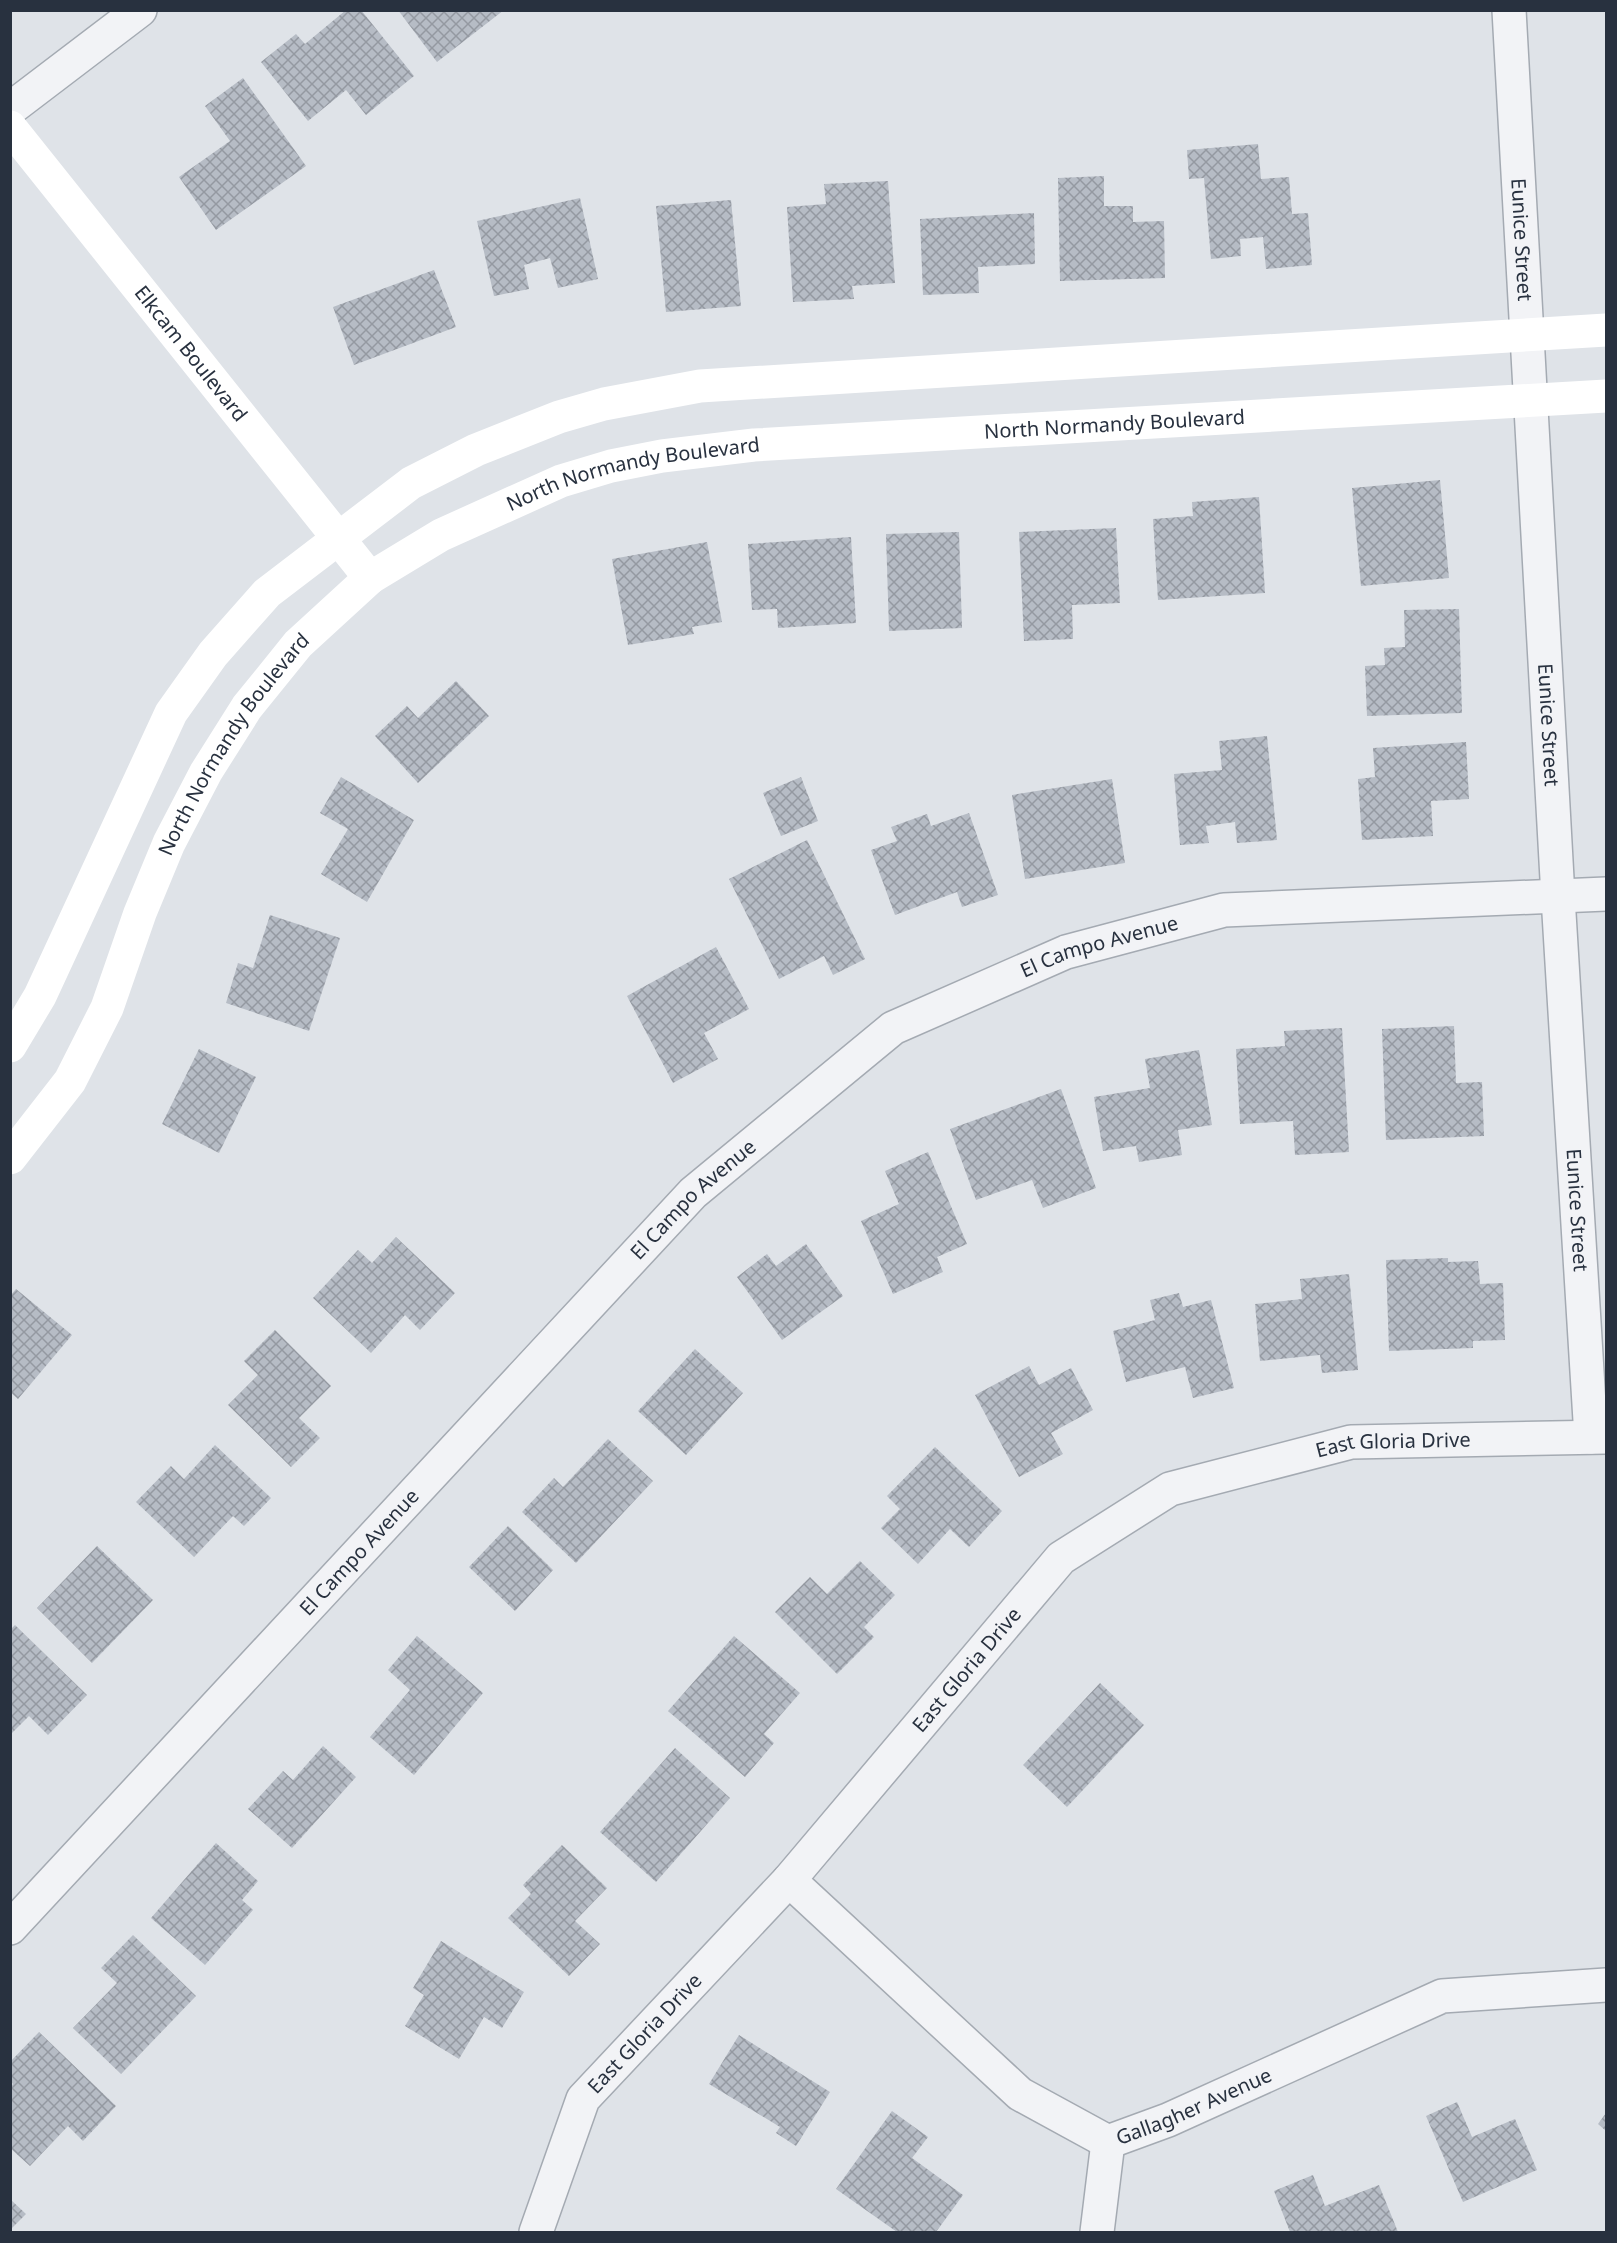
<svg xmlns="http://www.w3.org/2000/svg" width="1617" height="2243" font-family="'Noto Sans',sans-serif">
<defs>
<pattern id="building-cross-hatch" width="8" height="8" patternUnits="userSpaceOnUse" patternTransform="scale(1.5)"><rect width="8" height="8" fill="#b6bcc5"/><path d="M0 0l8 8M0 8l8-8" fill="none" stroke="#9499a1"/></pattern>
</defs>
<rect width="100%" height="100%" fill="#dfe3e8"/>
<path fill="url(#building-cross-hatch)" d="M346 10H361L414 76 366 115 346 90 308 121 261 62 296 34 305 44Z
M398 10H504L437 62Z
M243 78 306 166 216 230 179 177 230 141 205 106Z
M1258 144 1261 179 1289 177 1292 214 1308 213 1312 265 1266 269 1263 237 1240 239 1241 256 1211 259 1204 178 1189 179 1187 150Z
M1104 176V206H1133V222L1164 221 1165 278 1060 281 1058 178Z
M888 181 895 283 852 286 854 299 793 302 787 207 826 204 824 184Z
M580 198 598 279 558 288 550 258 524 265 529 289 494 296 477 221Z
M731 200 741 306 666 312 656 206Z
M1034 213 1035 264 978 267 979 293 923 295 920 219Z
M434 270 456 327 354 365 333 307Z
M1440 480 1449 578 1361 586 1352 488Z
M1259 497 1265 593 1158 600 1153 519 1193 516 1192 502Z
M1116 528 1120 603 1072 605 1073 639 1024 641 1019 532Z
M959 532 962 628 889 631 886 534Z
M851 537 856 623 778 628 777 609 752 610 748 544Z
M707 542 722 622 692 627 694 634 628 645 612 559Z
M1459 609 1462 713 1367 716 1365 666 1385 665 1384 648 1405 647 1404 610Z
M456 681 489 716 418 783 375 736 407 706 418 718Z
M1267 736 1277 840 1237 843 1235 822 1206 826 1209 843 1180 845 1174 774 1222 770 1219 741Z
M1466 742 1469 799 1431 801 1433 836 1362 840 1358 779 1375 777 1373 748Z
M341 777 414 820 367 902 321 874 348 829 320 813Z
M801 777 818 821 781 836 763 793Z
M1112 779 1125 863 1025 879 1012 795Z
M969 813 998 895 962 907 957 892 895 915 871 850 897 841 891 827 927 814 931 826Z
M807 840 865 959 833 975 824 956 779 979 729 879Z
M270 915 340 938 309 1031 226 1003 238 963 253 968Z
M716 947 749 1009 704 1033 718 1059 673 1083 627 996Z
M1454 1026 1456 1083 1482 1082 1484 1136 1386 1140 1382 1029Z
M1342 1028 1349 1152 1295 1155 1293 1121 1240 1124 1236 1049 1285 1046 1284 1031Z
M199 1049 256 1077 219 1153 162 1124Z
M1199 1050 1212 1125 1178 1130 1182 1155 1139 1162 1136 1146 1103 1151 1094 1097 1150 1088 1145 1059Z
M1061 1089 1096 1188 1043 1208 1032 1180 976 1200 950 1129Z
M928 1152 967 1244 937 1257 943 1272 893 1294 861 1221 899 1204 885 1171Z
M396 1237 455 1293 420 1330 405 1315 371 1353 313 1298 358 1250 372 1263Z
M806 1244 843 1296 782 1340 737 1277 767 1254 776 1266Z
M1448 1258V1262L1478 1261 1480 1284 1503 1283 1505 1340 1473 1341V1348L1389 1351 1386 1260Z
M1349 1274 1358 1370 1322 1373 1320 1355 1260 1361 1255 1304 1302 1299 1300 1279Z
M16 1289 72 1335 18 1399 10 1392V1296Z
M1179 1293 1183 1307 1211 1300 1234 1388 1193 1398 1185 1367 1126 1382 1113 1331 1155 1320 1150 1300Z
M275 1330 331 1386 299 1418 320 1438 291 1467 228 1405 258 1375 244 1361Z
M695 1349 743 1393 686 1455 638 1411Z
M1029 1366 1039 1385 1071 1368 1093 1410 1051 1433 1063 1454 1019 1477 975 1395Z
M608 1439 653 1481 576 1563 522 1512 554 1478 563 1487Z
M215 1445 271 1498 244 1526 233 1516 194 1557 136 1502 171 1466 184 1479Z
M935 1447 1002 1511 969 1547 950 1529 918 1564 881 1528 900 1509 887 1496Z
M508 1526 553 1570 515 1611 469 1567Z
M97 1546 153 1600 92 1663 37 1608Z
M860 1561 895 1595 864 1627 874 1637 837 1674 775 1612 810 1577 827 1594Z
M15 1625 87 1695 48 1735 29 1716 10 1735V1630Z
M417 1636 483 1693 414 1775 370 1737 410 1690 388 1670Z
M734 1636 800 1693 764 1734 774 1743 745 1777 668 1711Z
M1100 1683 1144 1725 1067 1807 1023 1765Z
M323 1746 356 1777 292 1848 248 1809 283 1771 293 1780Z
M675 1748 730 1798 656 1882 600 1832Z
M216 1843 258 1881 242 1900 253 1910 205 1965 151 1918Z
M562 1845 607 1888 575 1921 600 1944 569 1976 508 1918 531 1894 523 1885Z
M133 1935 196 1996 121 2074 73 2028 117 1983 101 1968Z
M441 1941 524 1992 502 2028 484 2017 459 2059 405 2026 424 1995 413 1988Z
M39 2032 116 2106 83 2141 68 2126 30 2166 10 2148V2087L13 2084 10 2081V2062Z
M739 2035 830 2092 796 2146 776 2133 780 2127 709 2084Z
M1457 2102 1472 2137 1515 2119 1537 2170 1463 2202 1426 2116Z
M892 2111 928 2137 912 2158 963 2195 936 2232H897L836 2189Z
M1606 2113V2131L1598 2124Z
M1313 2175 1325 2206 1379 2185 1398 2232H1290L1274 2191Z
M10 2199 26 2214 10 2230Z"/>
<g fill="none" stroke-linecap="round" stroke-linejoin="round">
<defs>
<g id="street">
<path id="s1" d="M1509 10 1558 897 1591 1437"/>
<path d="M10 109 140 10"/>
<path id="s2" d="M789 1880 1020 2094 1108 2142 1168 2120 1442 1996 1606 1985"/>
<path id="s3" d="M10 1928 693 1193 893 1028 1066 952 1224 910 1606 894"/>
<path id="s4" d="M536 2232 583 2099 789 1880 1061 1558 1170 1489 1351 1442 1606 1437"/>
<path d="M1097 2232 1108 2142"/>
</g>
</defs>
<use href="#street" stroke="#a4aab2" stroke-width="36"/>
<use href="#street" stroke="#f2f3f6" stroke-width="33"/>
<g stroke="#fff" stroke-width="33">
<path id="s5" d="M10 127 370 578"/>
<path d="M10 1046 40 996 171 713 213 654 267 593 411 483 476 450 559 417 604 404 700 386 1606 330"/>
<path id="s6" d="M10 1158 70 1081 107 1008 140 913 169 843 206 772 247 707 298 644 370 578 441 535 561 481 611 466 662 456 754 445 1606 396"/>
</g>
</g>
<g text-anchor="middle" stroke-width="5" stroke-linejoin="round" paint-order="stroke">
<g font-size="20" fill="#28313f" stroke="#eef1f6">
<text dy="7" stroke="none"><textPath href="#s1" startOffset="230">Eunice Street</textPath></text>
<text dy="7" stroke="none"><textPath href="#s5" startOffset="290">Elkcam Boulevard</textPath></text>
<text dy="7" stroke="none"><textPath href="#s6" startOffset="1464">North Normandy Boulevard</textPath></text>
<text dy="7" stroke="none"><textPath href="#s6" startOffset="978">North Normandy Boulevard</textPath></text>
<text dy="7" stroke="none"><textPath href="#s1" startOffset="716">Eunice Street</textPath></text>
<text dy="7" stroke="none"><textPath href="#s6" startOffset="474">North Normandy Boulevard</textPath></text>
<text dy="7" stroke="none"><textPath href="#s3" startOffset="1485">El Campo Avenue</textPath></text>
<text dy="7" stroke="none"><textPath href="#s3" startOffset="999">El Campo Avenue</textPath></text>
<text dy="7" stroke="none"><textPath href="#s1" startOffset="1202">Eunice Street</textPath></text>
<text dy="7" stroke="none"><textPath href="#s4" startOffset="1221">East Gloria Drive</textPath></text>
<text dy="7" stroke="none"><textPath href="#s3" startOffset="513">El Campo Avenue</textPath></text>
<text dy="7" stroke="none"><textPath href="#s4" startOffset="717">East Gloria Drive</textPath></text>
<text dy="7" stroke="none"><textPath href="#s4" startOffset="231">East Gloria Drive</textPath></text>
<text dy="7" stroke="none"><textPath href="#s2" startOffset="508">Gallagher Avenue</textPath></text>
</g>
</g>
<rect width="1617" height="2243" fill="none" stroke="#28313f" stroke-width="24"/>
</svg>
